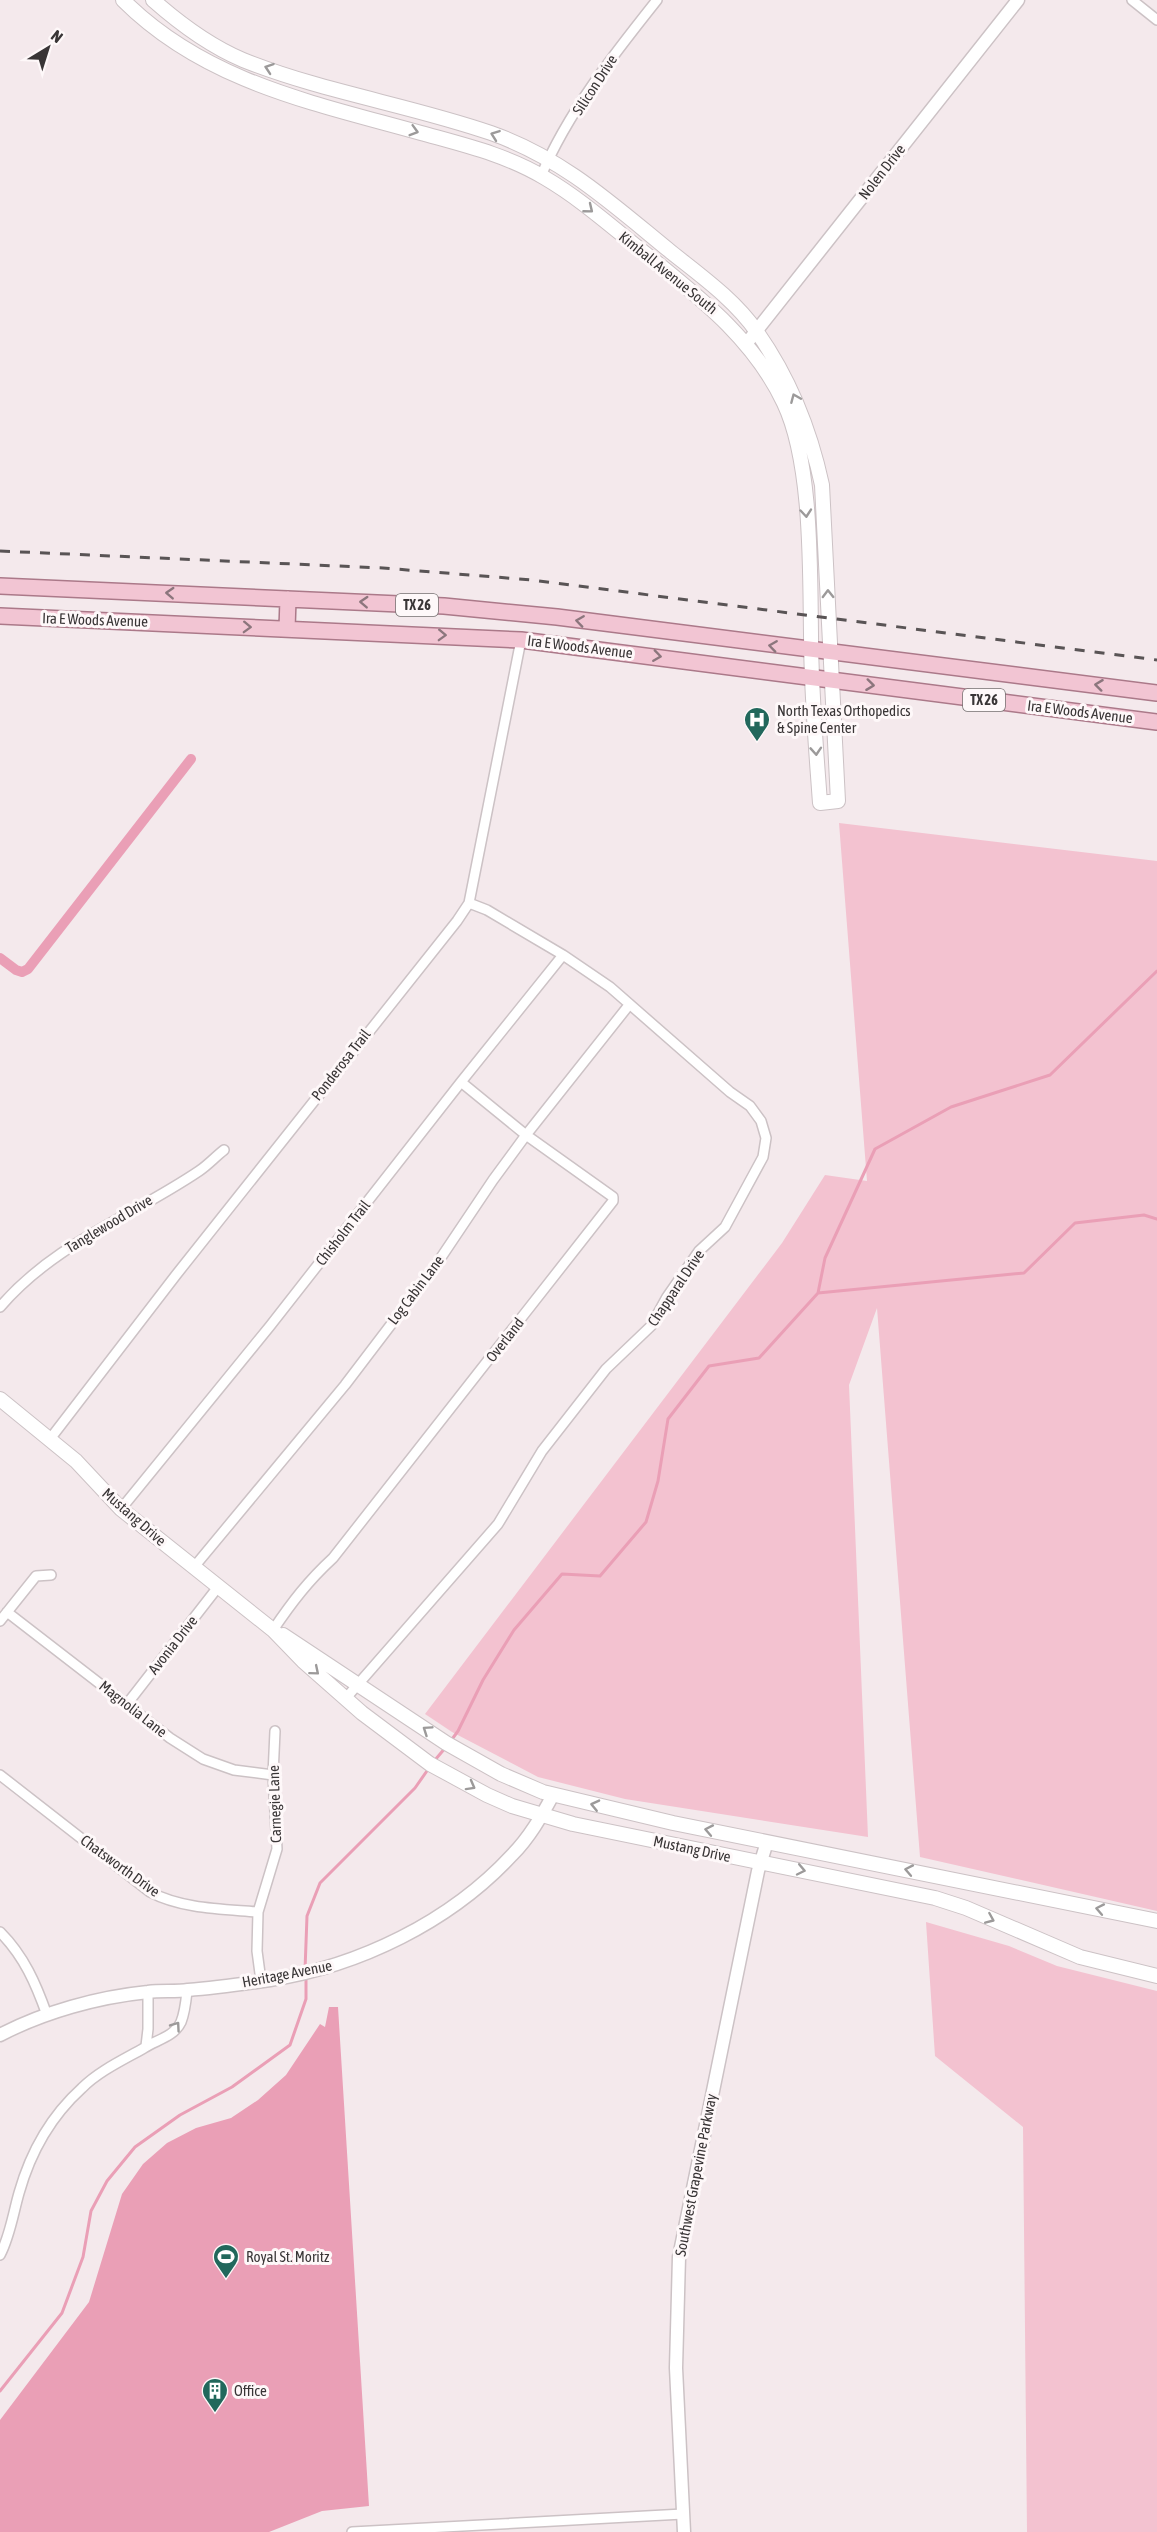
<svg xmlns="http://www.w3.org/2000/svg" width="1157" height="2532" font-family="'Asap Condensed',sans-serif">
<rect width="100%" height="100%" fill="#f4e9ec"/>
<path fill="#f3c2d0" d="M839 823 1157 861V1911L920 1857 877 1308 849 1385 868 1837 625 1799 538 1777 452 1732 425 1714 782 1243 825 1175 867 1181Z
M926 1922 1009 1946 1057 1966 1157 1991V2532H1027L1023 2127 935 2056Z"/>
<path fill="#ea9fb6" d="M329 2007H338L369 2506 322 2511 269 2532H0V2420L89 2302 122 2194 143 2164 167 2143 196 2128 231 2118 258 2100 286 2075 320 2024 325 2027Z"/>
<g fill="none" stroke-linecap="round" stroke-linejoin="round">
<path stroke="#ea9fb6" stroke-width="3" d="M818 1293 825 1258 875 1149 951 1107 1050 1075 1157 971
M450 1742 458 1731 483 1680 514 1630 562 1574 600 1576 646 1522 658 1481 668 1419 709 1366 759 1358 818 1293 1024 1273 1075 1223 1144 1215 1157 1219
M435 1760 446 1747
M305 1970 307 1916 320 1883 415 1788 429 1768
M0 2391 62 2313 83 2257 91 2211 107 2181 135 2147 180 2115 232 2087 290 2045 306 1999V1977"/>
<path stroke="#ea9fb6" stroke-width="10" d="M0 958 16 970 22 972 28 969 191 759"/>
<defs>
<path id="minor" d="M1132 0 1157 20
M541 176C568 112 614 54 657 0
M0 1307C55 1243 131 1217 199 1171 208 1165 215 1157 224 1150
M50 1439 176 1275 457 921 469 903 521 640
M121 1509 270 1326 461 1082 563 955
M194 1567 345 1385 434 1268 493 1180 526 1135 629 1005
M7 1612 170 1738 203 1759 234 1770 273 1775
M0 1621 36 1576 51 1575
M273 1630C292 1602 308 1581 333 1558L613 1201V1197L526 1135 461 1082
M346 1698 498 1524 542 1451 606 1369 651 1326 667 1297 699 1251 725 1227 763 1157 766 1138 761 1121 750 1106 730 1092 610 987 563 955 487 910 469 903
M127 1704 218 1587
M0 1775 150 1892C182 1909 223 1909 258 1912
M0 1932C24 1956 36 1984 47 2015
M261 1981 257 1951 258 1912 277 1849 273 1775 275 1731
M146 2046 148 2029V1992
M0 2255C10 2236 13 2214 19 2193 30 2154 51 2116 82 2088 99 2071 123 2060 144 2048 156 2040 174 2037 181 2022 185 2012 186 2001 187 1991
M352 2532 683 2514"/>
<path id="tertiary" d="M746 344 1018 0
M0 2035C44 2012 98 1997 148 1992 161 1990 175 1992 188 1990 215 1988 243 1984 270 1980 359 1966 450 1922 512 1855 529 1838 541 1817 553 1795
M684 2532 676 2368 679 2257 758 1871 767 1842"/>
<path id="secondary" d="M123 0C205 82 314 103 421 133 464 145 507 155 545 178 581 199 613 228 646 254 699 297 754 339 784 403 812 462 810 568 811 634 811 691 816 747 820 803L838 801 822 485C810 429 790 379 757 332 735 300 701 276 671 252 612 204 564 159 491 133 410 105 323 92 243 60 210 46 179 23 153 0
M0 1399 76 1461 121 1509 273 1630 303 1661 362 1713 430 1764 487 1795 512 1806 573 1824 935 1898 966 1908 1080 1957 1157 1976
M283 1635 446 1743 501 1774 543 1792 673 1823 1157 1921"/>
<path id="primary" d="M0 586 444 606 557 617 1157 693
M0 616 521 640 1157 722
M287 629 288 599"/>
</defs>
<use href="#minor" stroke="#ccc2c5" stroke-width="12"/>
<use href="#tertiary" stroke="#ccc2c5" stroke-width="15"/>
<use href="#secondary" stroke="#ccc2c5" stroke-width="16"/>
<use href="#primary" stroke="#ab7989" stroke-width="18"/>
<use href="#minor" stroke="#fff" stroke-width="9"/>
<use href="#tertiary" stroke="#fff" stroke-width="12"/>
<use href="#secondary" stroke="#fff" stroke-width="14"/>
<use href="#primary" stroke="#f2c5d3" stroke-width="15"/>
<path stroke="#595455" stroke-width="3" stroke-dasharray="10 10" stroke-linecap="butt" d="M0 551 383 568 532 580 1157 660"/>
</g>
<defs><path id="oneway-chevron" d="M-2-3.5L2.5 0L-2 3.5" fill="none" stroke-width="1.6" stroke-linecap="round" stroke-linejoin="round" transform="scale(1.5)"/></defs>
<g stroke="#9c9a9a">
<use href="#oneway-chevron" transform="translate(269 68) rotate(-161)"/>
<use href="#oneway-chevron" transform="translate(414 131) rotate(16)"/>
<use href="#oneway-chevron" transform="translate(495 135) rotate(-160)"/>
<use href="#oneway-chevron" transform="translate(589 209) rotate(39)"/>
<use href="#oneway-chevron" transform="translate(795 398) rotate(-113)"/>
<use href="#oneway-chevron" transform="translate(806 513) rotate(85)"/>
<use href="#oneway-chevron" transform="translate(828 594) rotate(-91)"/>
<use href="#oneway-chevron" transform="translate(816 751) rotate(86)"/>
<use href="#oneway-chevron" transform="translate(315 1671) rotate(40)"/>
<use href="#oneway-chevron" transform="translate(427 1730) rotate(-146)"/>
<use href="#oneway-chevron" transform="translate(471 1786) rotate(29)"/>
<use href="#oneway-chevron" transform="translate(595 1805) rotate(-167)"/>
<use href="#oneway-chevron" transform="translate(709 1830) rotate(-169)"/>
<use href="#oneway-chevron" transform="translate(801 1870) rotate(12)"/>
<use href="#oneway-chevron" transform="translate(909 1870) rotate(-169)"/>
<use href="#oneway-chevron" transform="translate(1100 1909) rotate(-169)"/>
<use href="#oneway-chevron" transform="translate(990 1919) rotate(23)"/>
<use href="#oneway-chevron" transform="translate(176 2026) rotate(-55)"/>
</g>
<g stroke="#8c767d">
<use href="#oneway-chevron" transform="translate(170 593) rotate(-177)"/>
<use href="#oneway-chevron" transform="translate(364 602) rotate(-177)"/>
<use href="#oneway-chevron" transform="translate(580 621) rotate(-172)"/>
<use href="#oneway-chevron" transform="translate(247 627) rotate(2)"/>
<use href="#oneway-chevron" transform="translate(442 635) rotate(2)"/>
<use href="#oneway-chevron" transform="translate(773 646) rotate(-172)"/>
<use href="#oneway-chevron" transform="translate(657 656) rotate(8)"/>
<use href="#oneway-chevron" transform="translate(870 685) rotate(7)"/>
<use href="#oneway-chevron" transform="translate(1099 685) rotate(-173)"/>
</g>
<defs>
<symbol id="hospital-pin" viewBox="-11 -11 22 30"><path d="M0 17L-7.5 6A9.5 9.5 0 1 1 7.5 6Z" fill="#22685c" stroke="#fef8f9"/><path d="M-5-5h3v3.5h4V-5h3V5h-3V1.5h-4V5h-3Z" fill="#fff"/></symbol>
<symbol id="stadium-pin" viewBox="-11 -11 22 30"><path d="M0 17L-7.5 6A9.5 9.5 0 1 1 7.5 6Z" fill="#22685c" stroke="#fef8f9"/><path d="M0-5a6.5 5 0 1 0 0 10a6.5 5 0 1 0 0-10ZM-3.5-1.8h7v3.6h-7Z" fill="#fff"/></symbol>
<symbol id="building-pin" viewBox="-11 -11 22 30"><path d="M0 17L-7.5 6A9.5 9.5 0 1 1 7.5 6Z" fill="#22685c" stroke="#fef8f9"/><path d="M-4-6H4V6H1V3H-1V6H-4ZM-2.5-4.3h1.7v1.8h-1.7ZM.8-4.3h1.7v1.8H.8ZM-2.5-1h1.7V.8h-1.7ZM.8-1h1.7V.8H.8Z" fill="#fff"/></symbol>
</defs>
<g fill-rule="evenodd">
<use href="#hospital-pin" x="742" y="705" width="30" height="40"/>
<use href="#stadium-pin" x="211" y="2242" width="30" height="40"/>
<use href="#building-pin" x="200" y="2376" width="30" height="40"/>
</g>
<g text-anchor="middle" stroke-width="6" stroke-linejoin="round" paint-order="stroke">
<g fill="#fef8f9" stroke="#747070" stroke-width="1.5">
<rect x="396" y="594" width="42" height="22" rx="4.5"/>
<rect x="963" y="689" width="42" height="22" rx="4.5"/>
</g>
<g font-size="14" font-weight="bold" fill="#393536">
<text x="417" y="610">TX 26</text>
<text x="984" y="705">TX 26</text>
</g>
<g font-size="15" fill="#393536" stroke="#fef8f9">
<text transform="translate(595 85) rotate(-57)" y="5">Silicon Drive</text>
<text transform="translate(882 172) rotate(-52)" y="5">Nolen Drive</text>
<text transform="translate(668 273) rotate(39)" y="5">Kimball Avenue South</text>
<text transform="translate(95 620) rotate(2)" y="5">Ira E Woods Avenue</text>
<text transform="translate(580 647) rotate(7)" y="5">Ira E Woods Avenue</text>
<text transform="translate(1080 712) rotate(7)" y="5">Ira E Woods Avenue</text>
<text transform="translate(341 1065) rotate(-52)" y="5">Ponderosa Trail</text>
<text transform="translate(109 1224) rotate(-31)" y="5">Tanglewood Drive</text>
<text transform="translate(343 1233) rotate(-52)" y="5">Chisholm Trail</text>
<text transform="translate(676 1288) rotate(-56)" y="5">Chapparal Drive</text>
<text transform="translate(416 1290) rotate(-53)" y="5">Log Cabin Lane</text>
<text transform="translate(505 1340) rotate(-52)" y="5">Overland</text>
<text transform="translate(134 1517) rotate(41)" y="5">Mustang Drive</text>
<text transform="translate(173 1645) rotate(-52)" y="5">Avonia Drive</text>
<text transform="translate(133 1709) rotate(38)" y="5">Magnolia Lane</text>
<text transform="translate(275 1804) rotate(-92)" y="5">Carnegie Lane</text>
<text transform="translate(692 1849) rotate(12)" y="5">Mustang Drive</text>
<text transform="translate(120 1866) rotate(36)" y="5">Chatsworth Drive</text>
<text transform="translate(287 1974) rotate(-11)" y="5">Heritage Avenue</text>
<text transform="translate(696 2175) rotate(-79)" y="5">Southwest Grapevine Parkway</text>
</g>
<g font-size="15" fill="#393536" stroke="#fef8f9" text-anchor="start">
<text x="777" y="716">North Texas Orthopedics<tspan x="777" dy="17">&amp; Spine Center</tspan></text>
<text x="246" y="2262">Royal St. Moritz</text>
<text x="234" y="2396">Office</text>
</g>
</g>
<g transform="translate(48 48) rotate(38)" stroke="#fef8f9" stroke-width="4.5" paint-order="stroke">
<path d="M0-4.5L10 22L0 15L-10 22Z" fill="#393536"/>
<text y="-9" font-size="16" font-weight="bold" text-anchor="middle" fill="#393536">N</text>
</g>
</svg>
